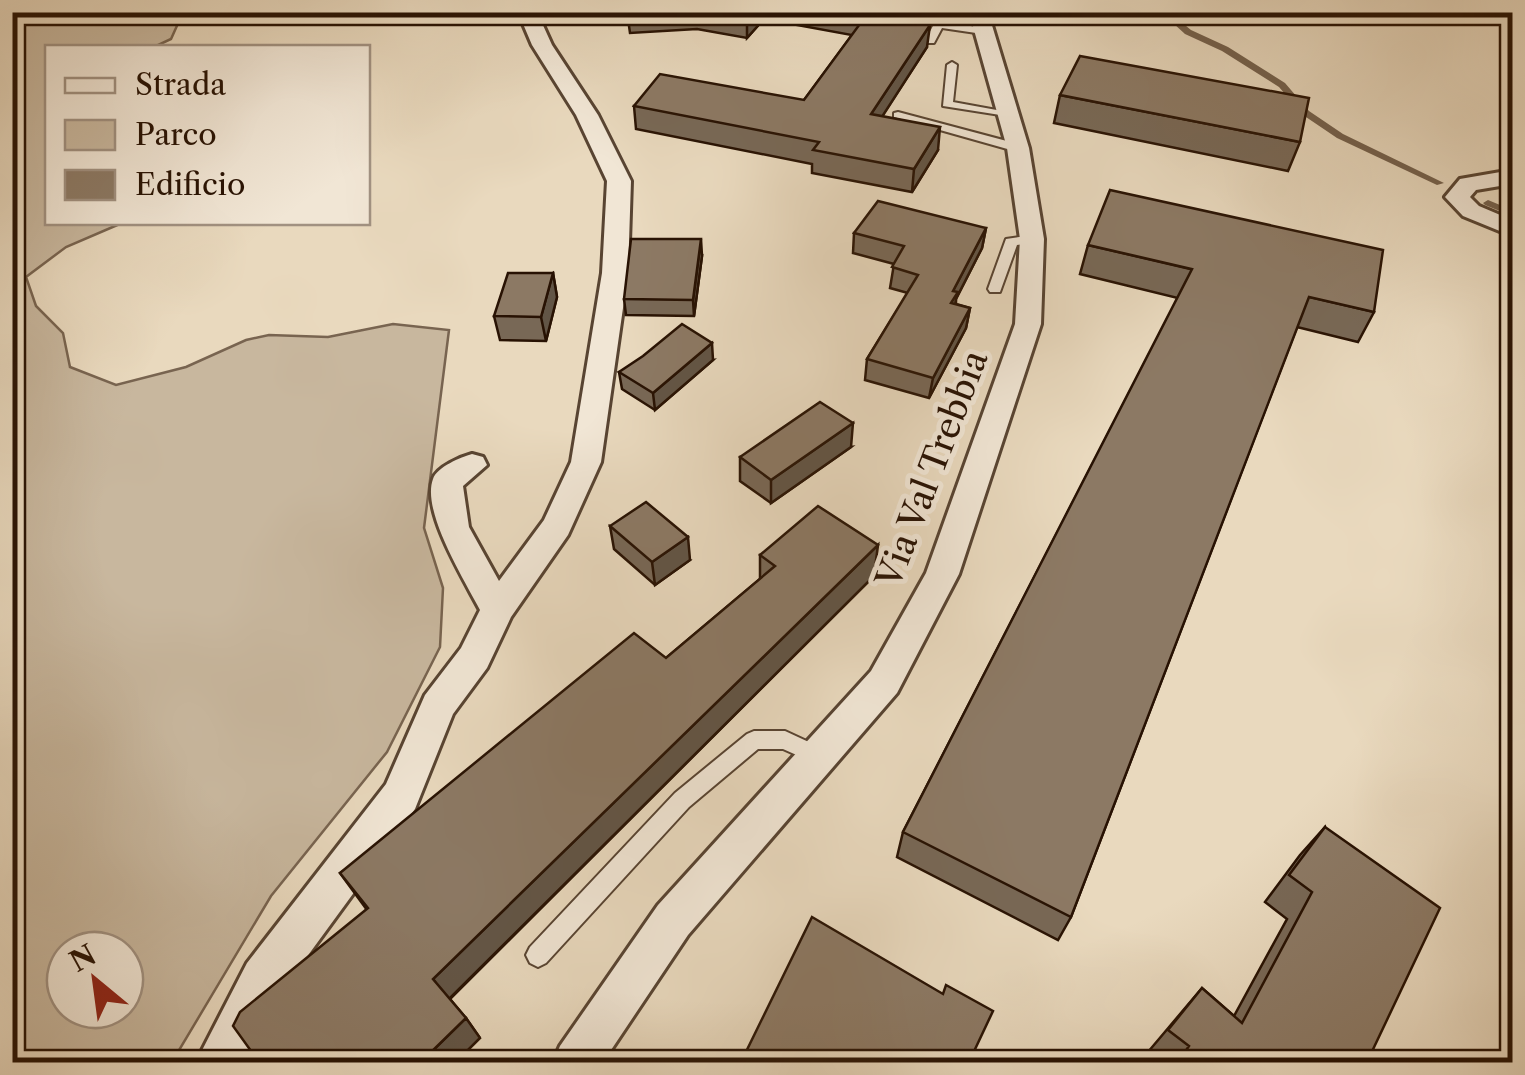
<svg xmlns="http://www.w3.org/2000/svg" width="1525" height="1075" font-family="'Libre Caslon Text',serif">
<rect width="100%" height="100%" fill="#e9d9be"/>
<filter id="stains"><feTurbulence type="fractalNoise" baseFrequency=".002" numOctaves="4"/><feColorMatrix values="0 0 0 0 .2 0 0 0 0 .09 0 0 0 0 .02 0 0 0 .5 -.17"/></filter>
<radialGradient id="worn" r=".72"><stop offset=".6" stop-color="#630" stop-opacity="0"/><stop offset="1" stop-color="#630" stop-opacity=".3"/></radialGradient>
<path fill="#c8b79e" stroke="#786450" stroke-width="2.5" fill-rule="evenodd" d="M177 12 180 19 171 39 154 47 48 48V222L122 223 66 247 26 277 36 306 63 333 70 367 116 385 186 367 246 340 269 335 328 337 393 324 449 330 424 528 443 588 440 647 387 752 271 896 172 1062H13V13ZM65 950H125V1010H65Z"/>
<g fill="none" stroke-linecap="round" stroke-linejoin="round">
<path fill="#74614d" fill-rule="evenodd" d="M1161 12H1169L1191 30 1228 47 1285 83 1309 111 1343 134 1444 183 1437 185 1337 138 1303 115 1279 87 1222 51 1185 34Z
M1488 200 1512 210V216L1485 205 1483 203Z"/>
<defs>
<path id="lane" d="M939 21 983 28 988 31 983 34 942 28 934 43H926L925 41 935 22Z
M952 62 957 65 953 102 1013 113V117L943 106 947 65Z
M898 112 1022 145 1024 148 1018 152 894 117V113Z
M1032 235 1037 236V242L1017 245 1000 292H990L988 289 1006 239Z
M754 731H785L826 750 829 756 826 762 819 765 783 749H758L689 807 546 963 538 967 530 963 526 955 530 947 675 793 747 734Z"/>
<path id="street" d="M518 12H537L552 45 598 115 631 181 628 273 601 462 568 535 511 617 487 668 453 714 415 809 279 995 244 1062H196L247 963 386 784 425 695 461 648 480 610C465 581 421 511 433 479 437 467 461 457 472 454L483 457 487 465 463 486 469 527 499 581 544 520 571 462 602 273 607 181 576 115 532 45Z
M969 12H988L1029 148 1044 239 1041 324 959 574 897 693 688 935 603 1062H553L560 1046 658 905 871 671 926 573 1015 324 1020 239 1007 148Z
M1512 170V184L1476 190 1470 197 1479 206 1512 220V236L1463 216 1445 197 1460 179Z"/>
</defs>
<use href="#lane" stroke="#584432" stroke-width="4"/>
<use href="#street" stroke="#584432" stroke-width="6"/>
<use href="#lane" fill="#f1e6d5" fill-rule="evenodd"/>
<use href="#street" fill="#f1e6d5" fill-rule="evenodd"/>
</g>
<path fill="#786856" stroke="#281203" stroke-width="2.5" d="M627 12H770L747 38 697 29 630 33Z
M797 12H916L909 22 927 47 882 116 938 150 912 192 812 173V164L636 129 634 106 804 100 852 35 797 25Z
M1060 95 1300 142 1288 171 1054 123Z
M986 228 982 248 956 299V304L970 308 966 328 929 398 865 380 867 359 908 293 890 288 894 264 853 253 854 233Z
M1088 245 1374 312 1358 342 1297 327 1071 917 1058 940 897 857 903 832 1178 298 1080 274Z
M702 256 694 316 626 315 624 299Z
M553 273 557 297 546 341 500 340 494 316Z
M713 360 655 410 622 389 619 372Z
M851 447 771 503 740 481V457Z
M610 526 690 560 655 585 614 549Z
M760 555 874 576 450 999 466 1018 480 1038 367 910 340 873 666 658 760 579Z
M1512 730V772L1507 770Z
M1325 827 1367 1062H1161L1148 1052 1202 988 1234 1016 1287 919 1265 902 1300 855Z"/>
<path fill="#625546" stroke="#281203" stroke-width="2.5" d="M750 12H770L747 38V16Z
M902 12H916L893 42 895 20Z
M930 25 927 47 869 137 871 114Z
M940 127 938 150 912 192 914 169Z
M986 228 982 248 956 299 954 313 948 323 953 291Z
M701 239 702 256 694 316 693 300Z
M553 273 557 297 546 341 541 317Z
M970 308 966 328 929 398 933 378Z
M712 343 713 360 655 410 653 393Z
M853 423 851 447 771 503V480Z
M688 537 690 560 655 585 652 562Z
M878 545 874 576 447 1001 433 979Z
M466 1018 480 1038 456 1062H421Z"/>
<path fill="#8c7964" stroke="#281203" stroke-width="2.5" d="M727 12H750L747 16Z
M847 12H902L895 20 930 25 871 114 940 127 914 169 813 150 819 142 634 106 660 74 804 100 865 17 887 19Z
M1080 56 1309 98 1300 142 1060 95Z
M1110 190 1383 250 1374 312 1309 297 1071 917 903 832 1192 269 1088 245Z
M878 201 986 228 953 291 958 292 951 303 970 308 933 378 867 359 918 275 892 267 904 246 854 233Z
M631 239H701L693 300 624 299Z
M508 273H553L541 317 494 316Z
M682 324 712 343 653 393 619 372 643 356Z
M820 402 853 423 771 480 740 457Z
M646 502 688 537 652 562 610 526Z
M818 506 878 545 433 979 466 1018 421 1062H259L233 1026 240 1012 368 908 340 873 634 633 666 658 775 566 760 555Z
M1325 827 1440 908 1367 1062H1178L1189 1046 1168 1030 1202 988 1242 1023 1312 892 1289 875Z
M812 917 943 994 946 985 993 1011 969 1062H741Z"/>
<g text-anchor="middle" stroke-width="10" stroke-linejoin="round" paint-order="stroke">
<g font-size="35" fill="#281203" stroke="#f1e6d5">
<text transform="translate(932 469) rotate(-69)" y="12">Via Val Trebbia</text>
</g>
</g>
<rect width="1525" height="1075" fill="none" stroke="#e9d9be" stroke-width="50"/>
<rect x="15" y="15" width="1495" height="1045" fill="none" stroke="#281203" stroke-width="5"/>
<rect x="25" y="25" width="1475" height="1025" fill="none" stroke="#281203" stroke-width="2.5"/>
<rect x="45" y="45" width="325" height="180" fill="#f1e6d5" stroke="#a19181" stroke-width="2.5"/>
<rect x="65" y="78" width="50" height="15" fill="#f1e6d5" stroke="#a19181" stroke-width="2.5"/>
<text x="135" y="95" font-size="30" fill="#281203">Strada</text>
<rect x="65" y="120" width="50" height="30" fill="#c8b79e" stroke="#a19181" stroke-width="2.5"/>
<text x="135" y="145" font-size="30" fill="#281203">Parco</text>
<rect x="65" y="170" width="50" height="30" fill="#8c7964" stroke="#a19181" stroke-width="2.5"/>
<text x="135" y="195" font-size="30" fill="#281203">Edificio</text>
<g transform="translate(95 980) rotate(331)"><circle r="48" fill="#f1e6d5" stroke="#a19181" stroke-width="2.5"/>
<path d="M0-8L18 38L0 25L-18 38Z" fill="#8f2418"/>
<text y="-15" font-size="28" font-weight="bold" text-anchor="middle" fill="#281203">N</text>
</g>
<rect width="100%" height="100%" filter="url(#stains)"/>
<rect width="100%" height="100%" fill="url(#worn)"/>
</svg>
